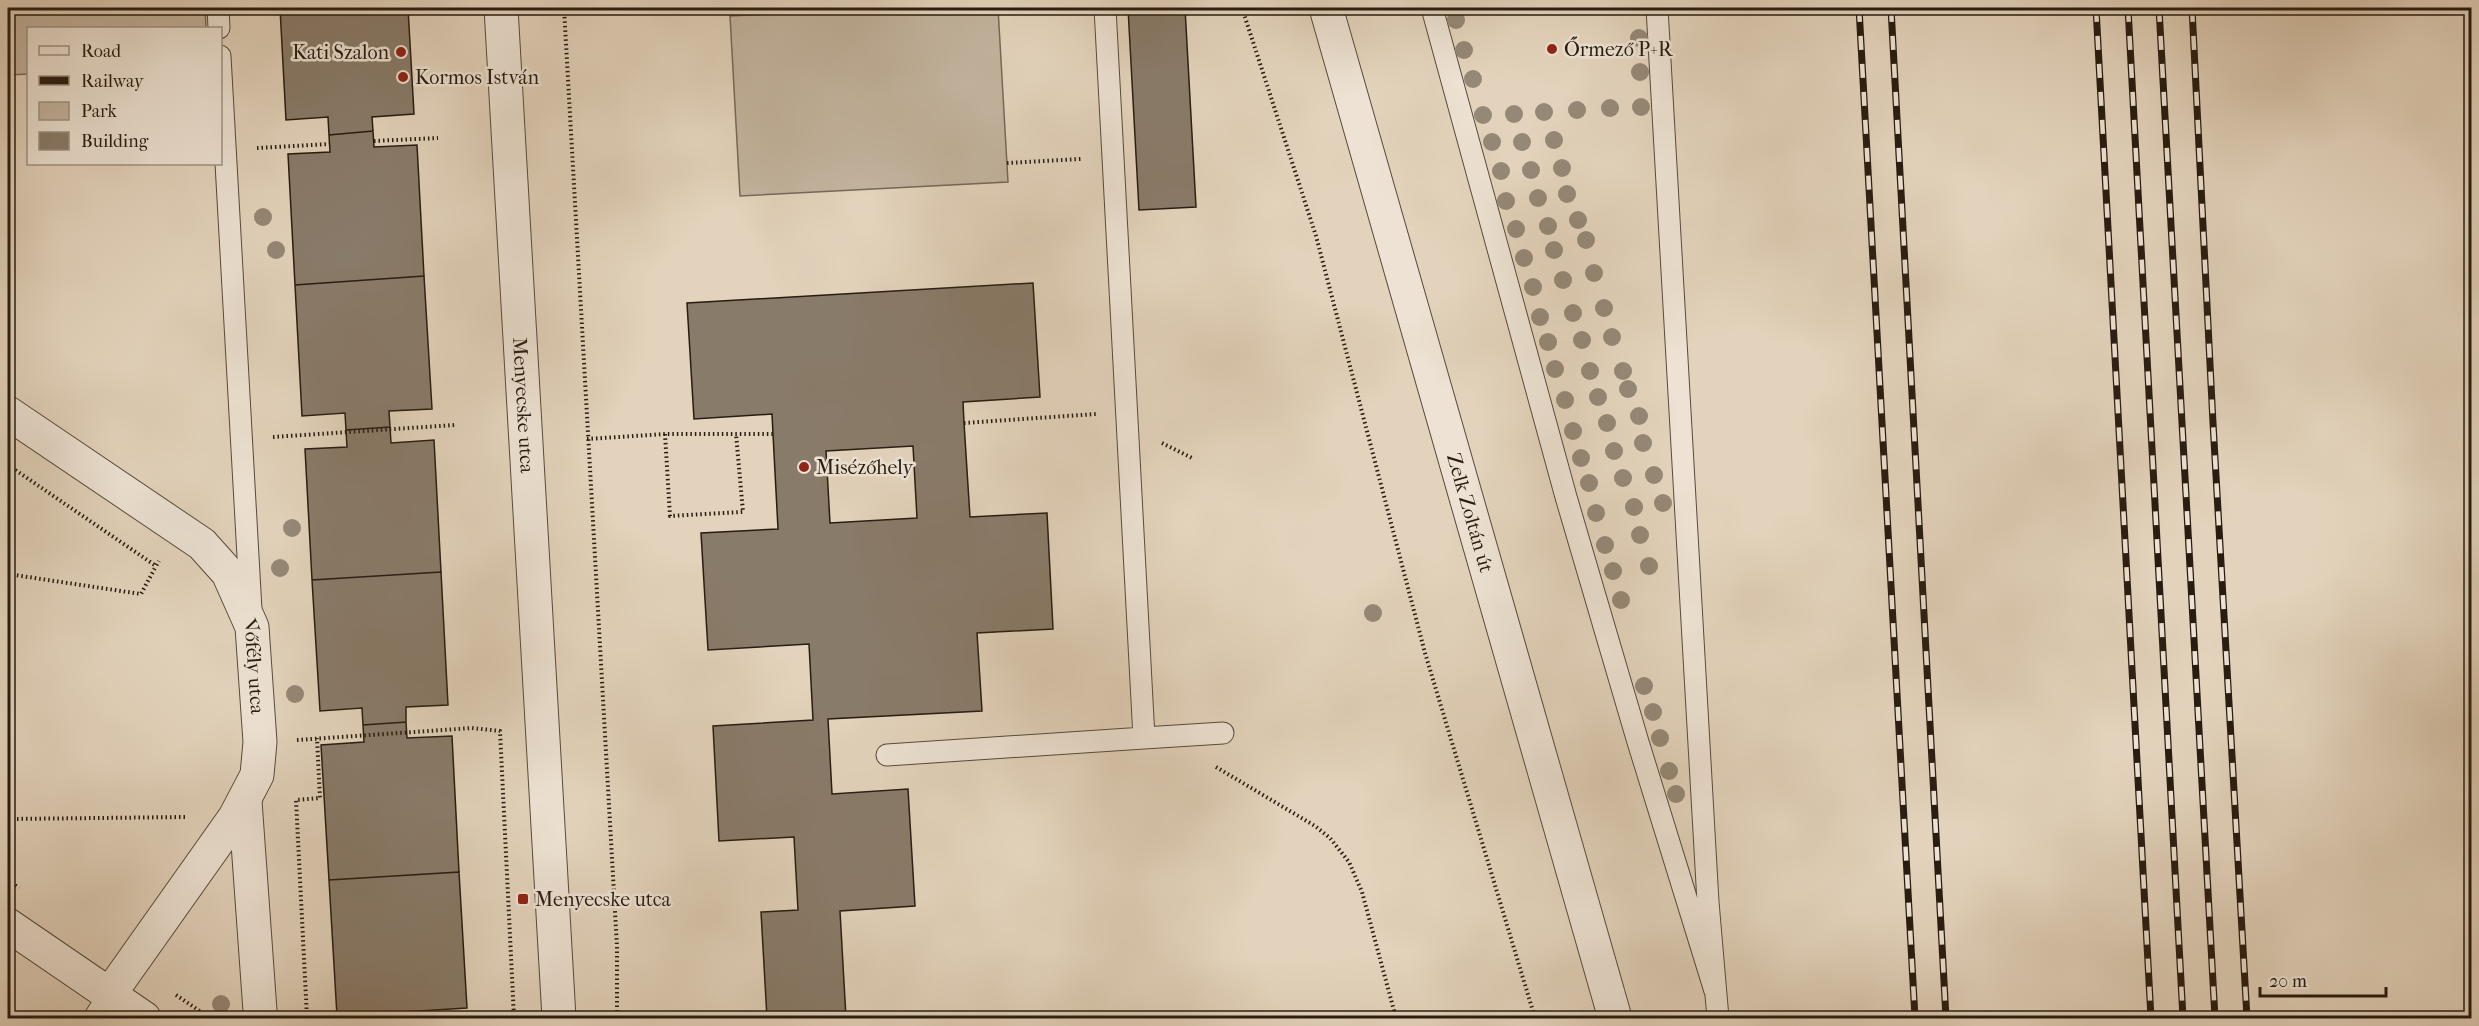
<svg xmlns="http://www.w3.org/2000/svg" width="2479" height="1026" font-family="'IM FELL French Canon',serif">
<rect width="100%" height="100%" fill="#e3d3bc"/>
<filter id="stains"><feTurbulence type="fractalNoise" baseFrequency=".00333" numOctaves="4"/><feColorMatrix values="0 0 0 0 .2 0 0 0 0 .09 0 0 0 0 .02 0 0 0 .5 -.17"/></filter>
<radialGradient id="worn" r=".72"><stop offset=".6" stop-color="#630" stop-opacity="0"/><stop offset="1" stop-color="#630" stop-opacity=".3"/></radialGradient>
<path fill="#c3b49f" stroke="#766858" stroke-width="1.5" d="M8 8H205L206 28H28V74L8 75Z
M893 8H998L1008 182 740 196 730 16Z"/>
<path fill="#897b6a" stroke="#281c11" stroke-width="1.5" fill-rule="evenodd" d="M280 8H408L414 114 372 117 373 131 329 135 328 117 286 120Z
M1128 8H1185L1196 207 1139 210Z
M373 131 374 147 417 145 424 276 295 285 288 154 330 152 329 135Z
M424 276 432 409 389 411 390 427 346 430 345 413 302 416 295 285Z
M1033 283 1040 397 963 402 964 423 970 517 1047 513 1053 629 977 633 982 711 828 719 832 794 908 789 915 906 840 911 846 1018H767L761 912 798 910 794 837 719 841 713 726 813 720 809 644 708 650 701 533 778 529 773 434 772 414 694 419 687 303ZM913 446 917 518 830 523 826 451Z
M390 427 391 443 434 440 441 572 312 580 305 449 347 447 346 430Z
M441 572 448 705 406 707V722L363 725 362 708 320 711 312 580Z
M406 722 407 738 452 736 459 872 329 880 321 745 364 742 363 725Z
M459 872 467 1008 337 1016 329 880Z"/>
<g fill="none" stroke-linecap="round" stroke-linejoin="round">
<defs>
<path id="service" d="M218 8 219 28
M1432 8 1566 497 1638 742 1715 991
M1657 8 1708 902 1718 1018
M220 56 251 610
M1144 738 1223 733
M887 755 1144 738 1105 8
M94 1018 109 995"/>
<g id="minor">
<path id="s1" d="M8 413 202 544 228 573 252 627 260 742 257 775 235 817 109 995"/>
<path d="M245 801 260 1011"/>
</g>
<g id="tertiary">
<path id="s2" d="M501 8 559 1018"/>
<path id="s3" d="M1326 8 1615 1018"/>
<path d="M8 925 144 1018"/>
</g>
</defs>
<use href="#service" stroke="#574a3c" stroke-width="23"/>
<use href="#minor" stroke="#574a3c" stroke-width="35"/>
<use href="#tertiary" stroke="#574a3c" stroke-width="35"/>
<path stroke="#281c11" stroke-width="4" stroke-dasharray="1.5 3" stroke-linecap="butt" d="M564 8 617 947V1018
M1242 8 1316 236 1425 653 1535 1018
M1482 12 1543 8
M374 141 438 138
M257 148 330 144
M1007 163 1081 159
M964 423 1096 414
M665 434 670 516 743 512 736 434
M273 437 455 425
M587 439 665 434H773
M1162 443 1192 458
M8 465 156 566 159 561
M8 574 141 594 156 566
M297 740 472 728 500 731 514 1018
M1216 767 1315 826 1330 838 1349 862 1362 892 1396 1018
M8 819 187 817
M8 880 19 888
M176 995 210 1018
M307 1018 296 800 320 798 317 738
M425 1018 486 1016"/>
<use href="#service" stroke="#ede2d3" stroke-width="21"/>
<use href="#minor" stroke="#ede2d3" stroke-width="33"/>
<use href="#tertiary" stroke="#ede2d3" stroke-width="33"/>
<defs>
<path id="rail" d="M1859 8 1915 1018
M1891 8 1946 1018
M2096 8 2151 1018
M2128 8 2183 1018
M2159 8 2215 1018
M2192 8 2213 423 2247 1018"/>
</defs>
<use href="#rail" stroke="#281c11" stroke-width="7"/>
<use href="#rail" stroke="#ede2d3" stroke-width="4.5" stroke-dasharray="14" stroke-linecap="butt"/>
</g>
<g fill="#958876">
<circle cx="1456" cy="20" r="9"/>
<circle cx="1639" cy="38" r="9"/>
<circle cx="1464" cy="50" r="9"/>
<circle cx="1640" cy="72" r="9"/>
<circle cx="1473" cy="79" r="9"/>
<circle cx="1641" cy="107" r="9"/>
<circle cx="1610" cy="108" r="9"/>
<circle cx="1577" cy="110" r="9"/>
<circle cx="1544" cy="112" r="9"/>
<circle cx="1514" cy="114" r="9"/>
<circle cx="1483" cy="115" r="9"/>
<circle cx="1554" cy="140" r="9"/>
<circle cx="1492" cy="142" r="9"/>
<circle cx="1522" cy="142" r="9"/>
<circle cx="1562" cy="168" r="9"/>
<circle cx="1531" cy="170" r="9"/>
<circle cx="1501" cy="171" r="9"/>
<circle cx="1567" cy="194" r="9"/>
<circle cx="1538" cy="198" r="9"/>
<circle cx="1506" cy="201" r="9"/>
<circle cx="263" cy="217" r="9"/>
<circle cx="1578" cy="220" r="9"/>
<circle cx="1548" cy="226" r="9"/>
<circle cx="1516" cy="229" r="9"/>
<circle cx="1586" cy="240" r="9"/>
<circle cx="276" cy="250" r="9"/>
<circle cx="1554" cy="250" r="9"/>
<circle cx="1524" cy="258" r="9"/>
<circle cx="1594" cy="273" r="9"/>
<circle cx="1563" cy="280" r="9"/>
<circle cx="1533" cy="287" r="9"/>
<circle cx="1604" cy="308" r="9"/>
<circle cx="1573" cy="313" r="9"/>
<circle cx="1540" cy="317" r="9"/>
<circle cx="1612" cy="337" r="9"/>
<circle cx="1582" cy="340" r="9"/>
<circle cx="1548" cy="342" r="9"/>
<circle cx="1555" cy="369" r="9"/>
<circle cx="1590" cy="371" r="9"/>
<circle cx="1623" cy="371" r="9"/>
<circle cx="1628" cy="389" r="9"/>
<circle cx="1598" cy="397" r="9"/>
<circle cx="1565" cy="400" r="9"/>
<circle cx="1639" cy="416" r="9"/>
<circle cx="1607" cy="423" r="9"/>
<circle cx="1573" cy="431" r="9"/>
<circle cx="1643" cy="443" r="9"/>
<circle cx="1614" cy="451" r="9"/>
<circle cx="1581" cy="458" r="9"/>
<circle cx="1654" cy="475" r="9"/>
<circle cx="1623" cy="478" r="9"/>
<circle cx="1589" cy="483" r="9"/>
<circle cx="1663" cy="503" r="9"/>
<circle cx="1634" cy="507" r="9"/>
<circle cx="1596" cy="513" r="9"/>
<circle cx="292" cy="528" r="9"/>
<circle cx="1640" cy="535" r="9"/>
<circle cx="1605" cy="545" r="9"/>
<circle cx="1649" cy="566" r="9"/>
<circle cx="280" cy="568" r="9"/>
<circle cx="1613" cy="571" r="9"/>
<circle cx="1621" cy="600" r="9"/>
<circle cx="1373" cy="613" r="9"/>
<circle cx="1644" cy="686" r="9"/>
<circle cx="295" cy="694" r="9"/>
<circle cx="1653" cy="712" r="9"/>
<circle cx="1660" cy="738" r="9"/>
<circle cx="1669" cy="771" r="9"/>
<circle cx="1676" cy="794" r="9"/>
<circle cx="221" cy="1004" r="9"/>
</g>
<g fill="#8f2418" stroke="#ede2d3" stroke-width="2">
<circle cx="1552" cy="49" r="6"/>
<circle cx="401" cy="52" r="6"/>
<circle cx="403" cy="77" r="6"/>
<circle cx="804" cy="467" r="6"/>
<rect x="517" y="893" width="12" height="12" rx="3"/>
</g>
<g text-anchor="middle" stroke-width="5" stroke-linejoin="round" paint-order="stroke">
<g font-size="20" fill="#281c11" stroke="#ede2d3" text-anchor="start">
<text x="1564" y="56">Őrmező P+R</text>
<text x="389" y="59" text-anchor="end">Kati Szalon</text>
<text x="415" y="84">Kormos István</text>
<text x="816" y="474">Misézőhely</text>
<text x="535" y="906">Menyecske utca</text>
</g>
<g font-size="20" fill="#281c11" stroke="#ede2d3">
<text dy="7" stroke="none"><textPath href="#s2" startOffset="398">Menyecske utca</textPath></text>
<text dy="7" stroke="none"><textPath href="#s3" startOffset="525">Zelk Zoltán út</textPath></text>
<text dy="7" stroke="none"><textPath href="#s1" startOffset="372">Vőfély utca</textPath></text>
</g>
</g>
<rect width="2479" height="1026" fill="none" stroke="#e3d3bc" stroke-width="30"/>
<rect x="9" y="9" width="2461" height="1008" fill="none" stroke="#281c11" stroke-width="3"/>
<rect x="15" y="15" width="2449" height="996" fill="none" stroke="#281c11" stroke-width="1.5"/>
<rect x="27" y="27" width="195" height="138" fill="#ede2d3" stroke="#9e9385" stroke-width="1.5"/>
<rect x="39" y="46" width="30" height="9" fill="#ede2d3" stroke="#9e9385" stroke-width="1.5"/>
<text x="81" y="57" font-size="18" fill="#281c11">Road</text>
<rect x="39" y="76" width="30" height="9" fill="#281c11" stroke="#9e9385" stroke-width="1.5"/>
<text x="81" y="87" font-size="18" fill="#281c11">Railway</text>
<rect x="39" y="102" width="30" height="18" fill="#c3b49f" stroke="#9e9385" stroke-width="1.5"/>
<text x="81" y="117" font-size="18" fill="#281c11">Park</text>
<rect x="39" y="132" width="30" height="18" fill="#897b6a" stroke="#9e9385" stroke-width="1.5"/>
<text x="81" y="147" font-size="18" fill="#281c11">Building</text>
<path d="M2260 987v9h126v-9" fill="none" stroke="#281c11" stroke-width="3"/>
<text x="2269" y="987" font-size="18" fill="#281c11" stroke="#ede2d3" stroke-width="4.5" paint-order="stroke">20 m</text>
<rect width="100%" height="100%" filter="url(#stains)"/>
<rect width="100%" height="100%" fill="url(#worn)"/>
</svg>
